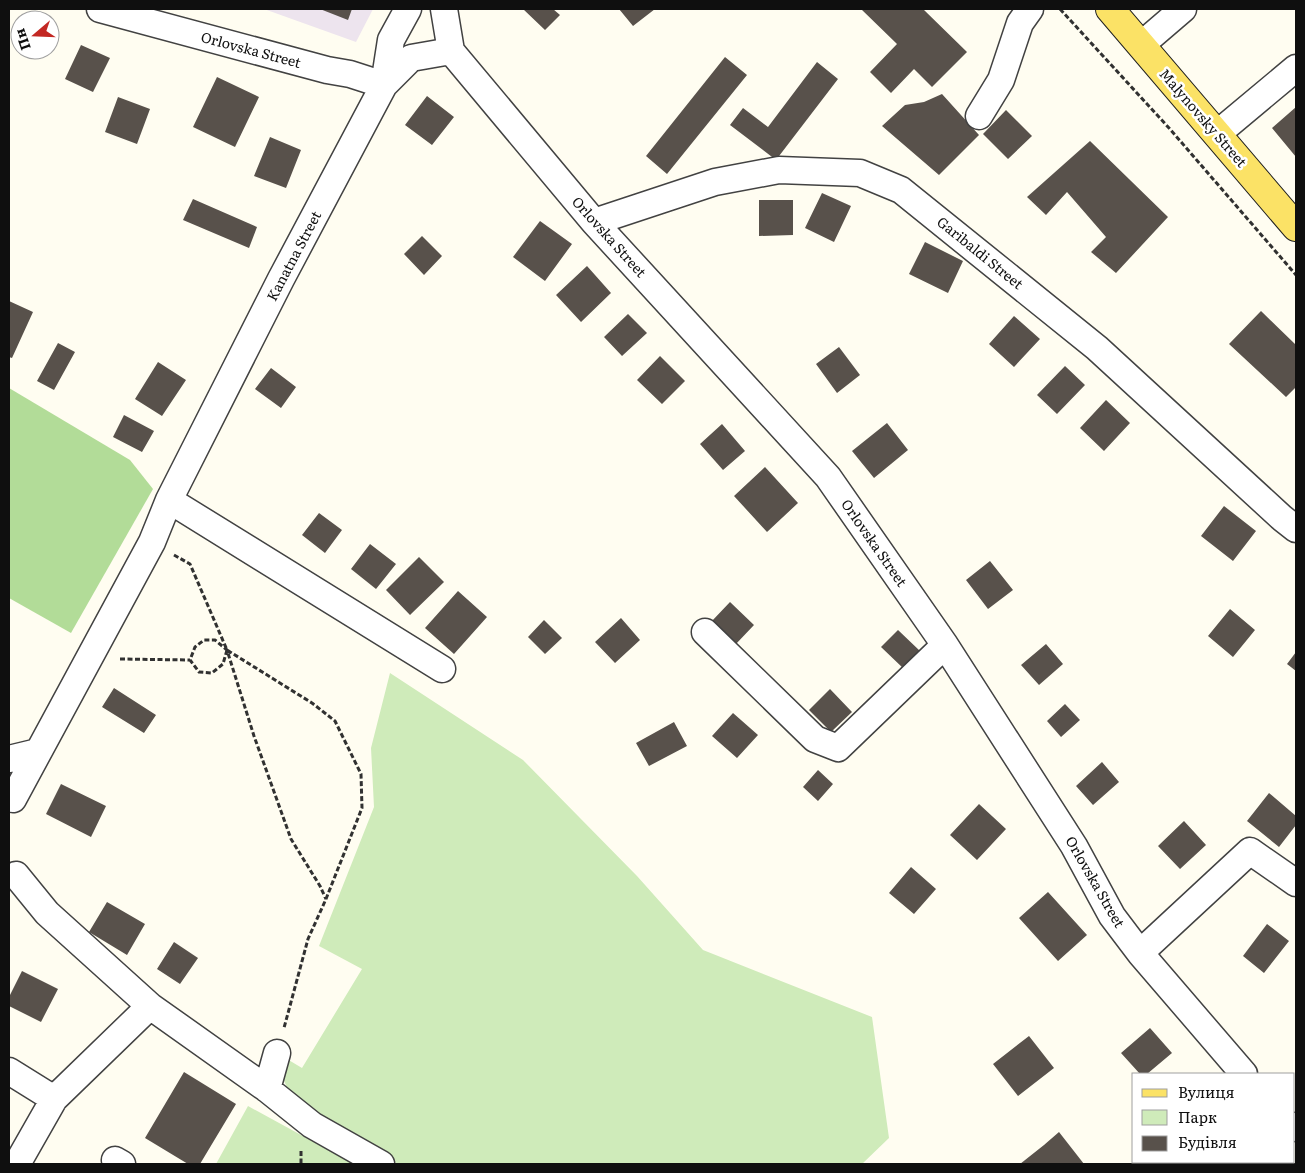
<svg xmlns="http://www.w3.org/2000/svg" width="1305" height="1173" font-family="Literata,serif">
<rect width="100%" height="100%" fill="#fffdf1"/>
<path fill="#ede4ee" d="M264 9H373L356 42Z"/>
<path fill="#cfebba" d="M390 673 523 760 637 876 703 950 872 1017 889 1138 862 1164H398L293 1101 281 1074 287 1059 302 1068 362 969 319 946 374 807 371 748Z
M248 1106 354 1164H216Z"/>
<path fill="#b2dc98" d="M9 388 130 460 153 489 71 633 9 598Z"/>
<path fill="#58514b" d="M320 9H352L348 20Z
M523 9H553L560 15 545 30Z
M619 9H655L633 26Z
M861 9H923L967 52 932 87 914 69 891 93 870 72 897 44Z
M81 45 110 58 93 92 65 79Z
M725 57 747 75 667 174 646 156Z
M817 62 838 79 776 160 730 125 743 108 768 127Z
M217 77 259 97 235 147 193 127Z
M942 94 979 135 939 175 882 126 905 105 924 102Z
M427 96 454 117 432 145 405 125Z
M118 97 150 109 137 144 105 132Z
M1296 107V157L1272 128Z
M1006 110 1032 136 1008 159 983 134Z
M270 137 301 150 286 188 254 176Z
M1090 141 1168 217 1116 273 1091 252 1106 237 1067 192 1046 215 1027 197Z
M822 193 851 206 834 242 805 228Z
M193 199 257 227 249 248 183 220Z
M759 200H793V235L759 236Z
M540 221 572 244 545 281 513 257Z
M422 236 442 256 424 275 404 254Z
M925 242 963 261 948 293 909 274Z
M587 266 611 293 581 322 556 295Z
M9 301 33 312 12 358 9 357Z
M1261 311 1296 345V387L1286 397 1229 344Z
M628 314 647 333 622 356 604 337Z
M1014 316 1040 339 1014 367 989 344Z
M58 343 75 352 54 390 37 381Z
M839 347 860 375 837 393 816 364Z
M660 356 685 381 662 404 637 380Z
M158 362 186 380 162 416 135 399Z
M1065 366 1085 385 1057 414 1037 395Z
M271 368 296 387 281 408 255 389Z
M1106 400 1130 423 1104 451 1080 428Z
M124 415 154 431 142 452 113 437Z
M887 423 908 450 874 478 852 451Z
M722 424 745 451 723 470 700 444Z
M765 467 798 503 767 532 734 496Z
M1224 506 1256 531 1233 561 1201 536Z
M319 513 342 530 325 553 302 535Z
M370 544 396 564 376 589 351 569Z
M419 557 444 582 410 615 386 590Z
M990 561 1013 590 988 609 966 580Z
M458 591 487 617 454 654 425 628Z
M730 602 754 625 735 645 711 622Z
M1230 609 1255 630 1233 657 1208 636Z
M621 618 640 640 615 663 595 642Z
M544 620 562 638 545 654 528 637Z
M898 630 920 651 904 669 881 647Z
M1046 644 1063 664 1039 685 1021 665Z
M1296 652V671L1287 664Z
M114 688 156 715 144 733 102 707Z
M830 689 852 712 831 732 809 710Z
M1065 704 1080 720 1061 737 1047 721Z
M733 713 758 735 737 758 712 736Z
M674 722 687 746 649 766 636 743Z
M1102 762 1119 782 1093 805 1076 786Z
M818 770 833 784 818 801 803 787Z
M61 784 106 806 91 837 46 814Z
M1269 793 1296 816V825L1279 847 1247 821Z
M979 804 1006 829 977 860 950 835Z
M1184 821 1206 845 1180 869 1158 846Z
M911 867 936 889 914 914 889 893Z
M1048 892 1087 935 1058 961 1019 918Z
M107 902 145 924 127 955 89 932Z
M1267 924 1289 941 1264 973 1243 956Z
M174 942 198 958 180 984 157 969Z
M22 971 58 989 41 1022 9 1006V997Z
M1150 1028 1172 1053 1147 1074H1140L1121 1053Z
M1029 1036 1054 1068 1018 1096 993 1064Z
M184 1072 236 1104 200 1164H188L145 1138Z
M1059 1132 1084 1164H1020L1044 1145Z"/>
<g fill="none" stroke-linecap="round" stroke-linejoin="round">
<defs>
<path id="minor" d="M100 9 327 70 350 74 384 85 411 58 451 51 594 222 828 477 945 645 1074 846 1112 916 1140 953 1244 1074
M444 9 451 51
M1141 45 1183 9
M979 116 1001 80 1020 23 1030 9
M1217 134 1296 68
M594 222 715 182 779 170 860 173 901 190 1097 348 1282 518 1296 529
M169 500 442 669
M705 632 815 739 838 748 945 645
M9 759 38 752
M13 799 152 542 169 500 281 279 384 85 391 40 408 9
M16 875 47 913 150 1006 54 1099 17 1164
M1140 953 1250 851 1296 883
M150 1006 267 1089 312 1125 381 1164
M9 1071 54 1099
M267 1089 277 1053
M1294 1126 1296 1128
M115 1160 122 1164"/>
<path id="major" d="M1110 9 1296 227"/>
</defs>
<use href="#minor" stroke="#424242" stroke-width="29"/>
<use href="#major" stroke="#202020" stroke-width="30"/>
<path stroke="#313131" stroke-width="3" stroke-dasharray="5 2.5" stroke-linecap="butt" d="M1060 9 1169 128 1296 275
M174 555 190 564 227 650 312 703 335 721 361 774 362 808 326 899 308 939 284 1028
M227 650 223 664 212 673 199 672 190 660 195 647 204 640H215L227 650 254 736 291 839 320 886 326 899
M120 659 190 660
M301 1151V1164
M1269 1164 1272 1162"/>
<use href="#minor" stroke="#fff" stroke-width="26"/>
<use href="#major" stroke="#fbe266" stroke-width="28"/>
</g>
<g text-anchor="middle" stroke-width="5" stroke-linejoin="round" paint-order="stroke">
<g font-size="14" fill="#0f0f0f" stroke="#fff">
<text transform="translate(251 50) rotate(15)" y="5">Orlovska Street</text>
<text transform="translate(1203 118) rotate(49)" y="5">Malynovsky Street</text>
<text transform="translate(609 237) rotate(48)" y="5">Orlovska Street</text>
<text transform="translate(980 253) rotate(39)" y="5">Garibaldi Street</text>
<text transform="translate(294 256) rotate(-62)" y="5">Kanatna Street</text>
<text transform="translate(874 543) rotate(55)" y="5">Orlovska Street</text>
<text transform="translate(1095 882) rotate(60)" y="5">Orlovska Street</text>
</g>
</g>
<rect width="1305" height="1173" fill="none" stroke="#0f0f0f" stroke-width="20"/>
<rect x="1132" y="1073" width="162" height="90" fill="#ffffff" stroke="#9f9f9f"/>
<rect x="1142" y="1089" width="25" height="8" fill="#fbe266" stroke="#9f9f9f"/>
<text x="1178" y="1098" font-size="15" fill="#0f0f0f">Вулиця</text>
<rect x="1142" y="1110" width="25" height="15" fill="#cfebba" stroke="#9f9f9f"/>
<text x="1178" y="1123" font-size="15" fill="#0f0f0f">Парк</text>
<rect x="1142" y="1136" width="25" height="15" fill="#58514b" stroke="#9f9f9f"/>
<text x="1178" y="1148" font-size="15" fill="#0f0f0f">Будівля</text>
<g transform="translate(35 35) rotate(251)"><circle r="24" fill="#ffffff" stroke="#9f9f9f"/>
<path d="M0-4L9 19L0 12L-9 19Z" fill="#c32823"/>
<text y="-8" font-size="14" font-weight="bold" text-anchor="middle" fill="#0f0f0f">Пн</text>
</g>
</svg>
